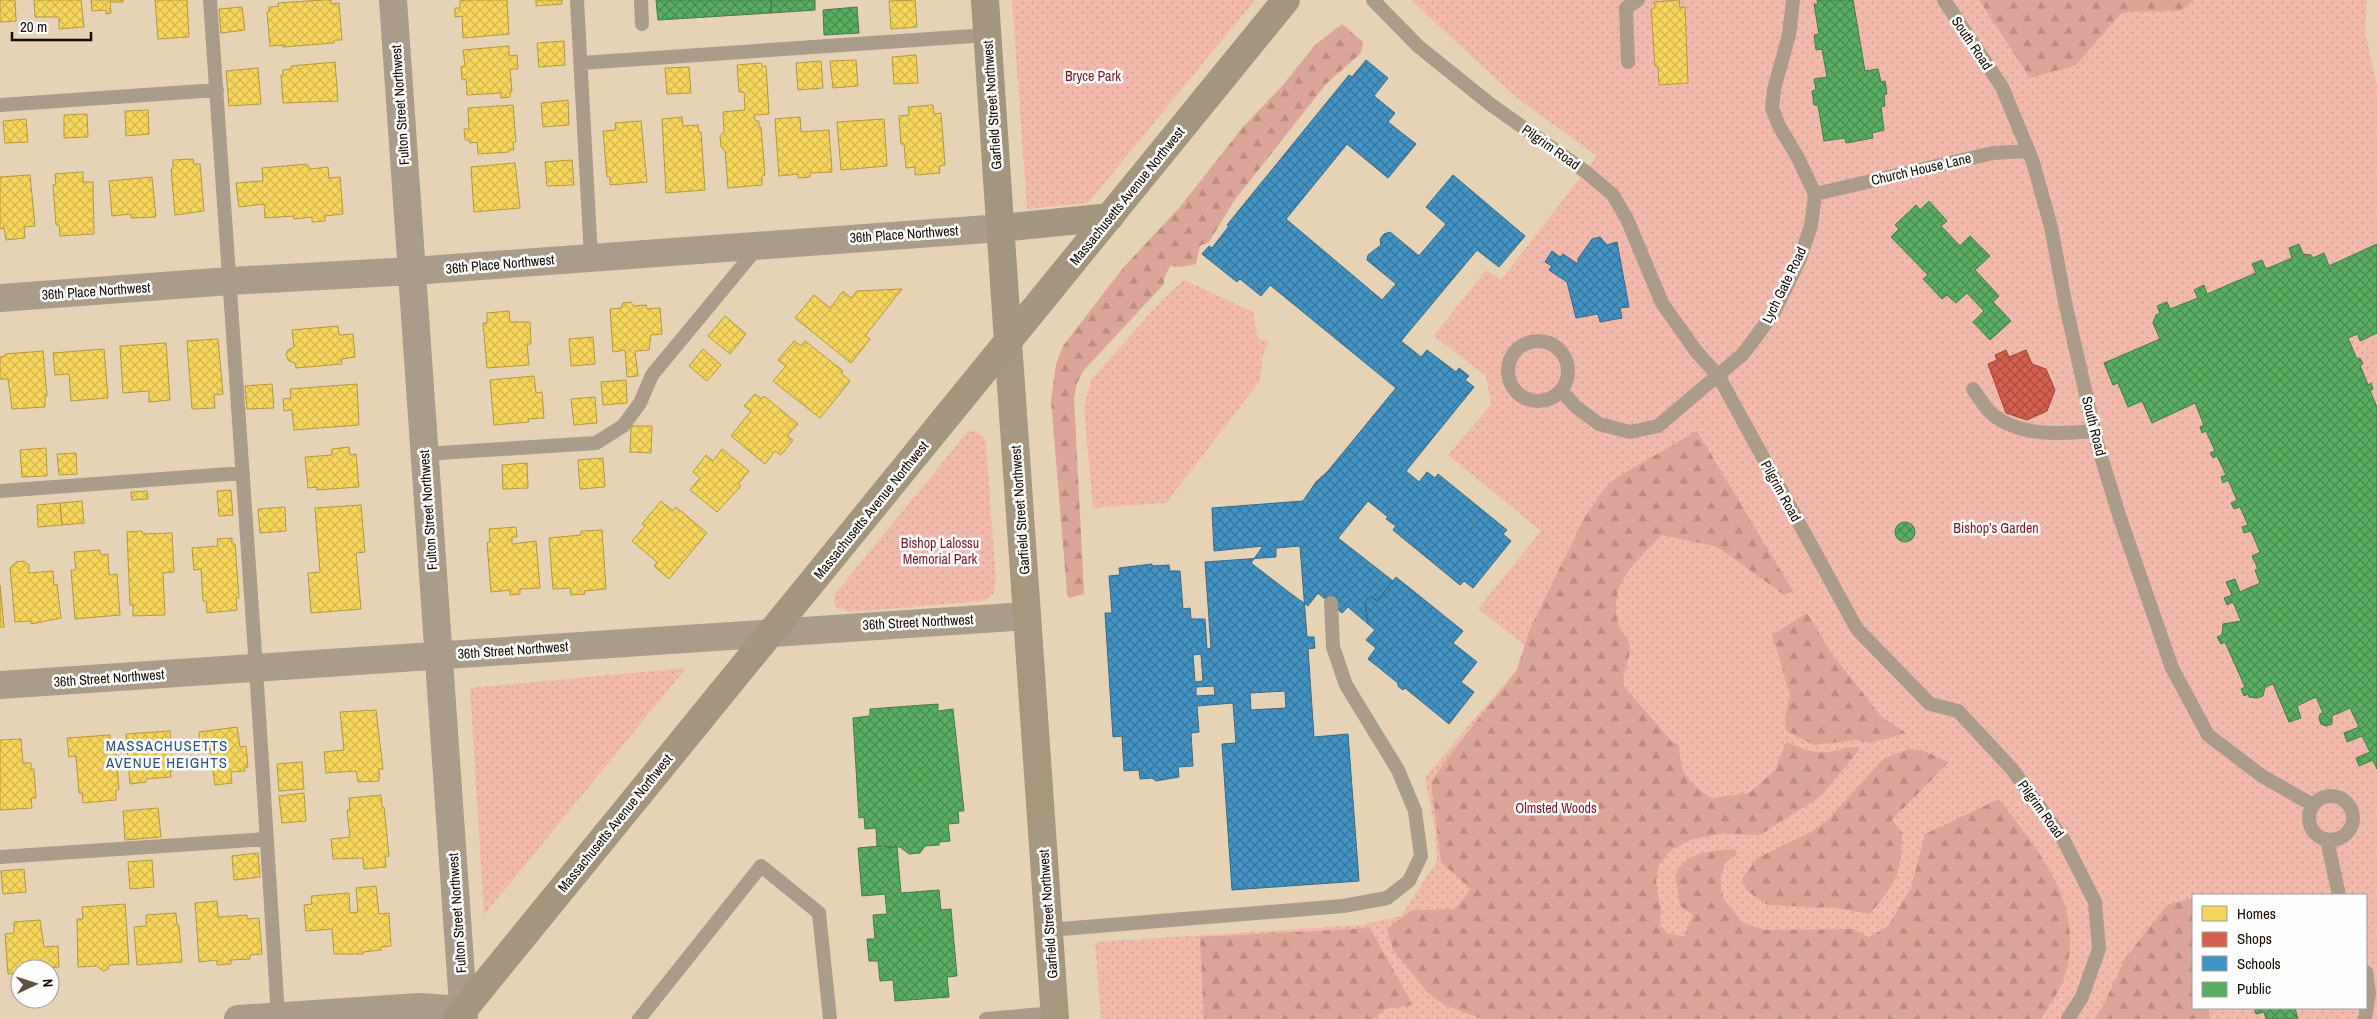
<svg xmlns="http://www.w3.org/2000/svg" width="2377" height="1019" font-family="'Archivo Narrow',sans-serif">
<defs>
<pattern id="green-dots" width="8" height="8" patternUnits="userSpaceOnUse" patternTransform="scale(1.25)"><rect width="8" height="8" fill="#f1b9ac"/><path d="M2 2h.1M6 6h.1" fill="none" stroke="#ce9e92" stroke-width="1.8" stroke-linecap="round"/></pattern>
<pattern id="forest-firs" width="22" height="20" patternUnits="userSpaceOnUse" patternTransform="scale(1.25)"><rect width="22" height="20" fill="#dca599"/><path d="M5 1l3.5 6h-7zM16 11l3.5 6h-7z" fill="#bc8d82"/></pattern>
<pattern id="homes-cross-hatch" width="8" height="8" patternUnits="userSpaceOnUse" patternTransform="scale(1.25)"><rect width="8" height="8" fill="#f6d55c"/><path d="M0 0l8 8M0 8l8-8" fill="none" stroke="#d2b64e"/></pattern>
<pattern id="shops-cross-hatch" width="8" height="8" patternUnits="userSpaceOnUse" patternTransform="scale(1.25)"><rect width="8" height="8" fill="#d6604d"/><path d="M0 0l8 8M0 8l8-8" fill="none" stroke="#ad4d3e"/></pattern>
<pattern id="schools-cross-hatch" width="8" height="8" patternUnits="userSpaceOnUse" patternTransform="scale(1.25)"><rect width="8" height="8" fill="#4393c3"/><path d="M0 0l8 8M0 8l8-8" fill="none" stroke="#37769c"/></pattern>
<pattern id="public-cross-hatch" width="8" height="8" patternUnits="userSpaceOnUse" patternTransform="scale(1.25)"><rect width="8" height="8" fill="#5aae61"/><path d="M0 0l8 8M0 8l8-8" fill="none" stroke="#498c4e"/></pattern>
</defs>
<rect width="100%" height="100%" fill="#e6d2b4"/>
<path fill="url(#green-dots)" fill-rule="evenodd" d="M1012 0H1255L1088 203 1027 209Z
M1411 0H2367L2365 31 2377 85V1019H1101L1095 942 1361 925 1401 916 1437 861 1435 831 1425 777 1526 658 1530 649 1478 609 1541 531 1448 455 1491 405 1486 376 1434 336 1486 270 1501 280 1597 156 1518 99ZM2193 895H2366V1008H2193Z
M1184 280 1253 312 1258 339 1269 342 1263 354 1260 381 1166 503 1093 508 1084 408 1091 380 1161 301Z
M976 431 984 437 986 442 996 584 993 594 984 601 850 612 837 608 834 601 835 594 964 436 968 432Z
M686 668 484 915 470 688Z"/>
<path fill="url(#forest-firs)" d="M1979 0H2193L2181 11 2122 12 2076 65 2030 78Z
M1342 24 1363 42 1361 53 1326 84 1234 201 1209 242 1200 246 1196 264 1181 267 1170 266 1164 279V284L1084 370 1077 383 1074 397 1084 594 1069 598 1067 593 1051 400 1056 364 1063 346 1123 268 1179 208 1243 127 1283 85 1315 45Z
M1697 431 1793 591 1784 595 1718 547 1662 535C1638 560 1608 582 1618 622 1620 632 1630 637 1630 649 1630 662 1621 672 1624 686L1673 743 1679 744C1680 775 1687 781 1712 798L1749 793 1775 770 1786 742C1800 748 1814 754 1829 752 1839 751 1850 744 1860 749L1820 797 1760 835 1720 834 1693 839 1672 849 1659 865 1656 880 1661 911 1660 924 1667 934 1684 936 1693 915 1680 906 1675 875C1687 850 1710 852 1734 849L1737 852 1735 856 1725 863 1721 874V887L1724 899 1742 922 1764 930 1853 929 1869 937 1888 926 1911 888 1925 834 1999 799C2039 852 2086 904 2065 975 2060 991 2050 1005 2041 1019H1483L1444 1005 1427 992 1393 950 1387 929 1412 910 1454 909 1471 889 1441 862 1431 782 1459 743 1516 672 1530 629 1585 516 1608 484 1619 476Z
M1807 613 1832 654 1881 716 1906 733 1871 743 1856 740 1814 745 1786 731 1785 719 1790 694 1772 635Z
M1909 749 1922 750 1949 762 1892 820 1902 832C1902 875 1897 881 1870 914L1834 908 1768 905 1747 891 1742 879 1757 858 1809 833 1828 820 1884 758Z
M2188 899H2193V1008H2209L2210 1019H2094L2103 1006 2126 957 2167 905Z
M1370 928 1413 1005 1385 1009 1373 1019H1204L1200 937Z"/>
<path fill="url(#homes-cross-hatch)" stroke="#b39840" d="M0 0H15L16 21 0 22Z
M34 0H81L84 27 59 29V17H35Z
M91 0H123V2H110L111 13 106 14V10L92 11Z
M155 0H187L189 37 158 39Z
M323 0H331V4L339 3 342 40H334V43L283 47V45L270 46 267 12H269V7L279 6 278 3Z
M467 0H507L509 34 463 38 462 16 455 17V8H460V1Z
M536 0H562V4L536 6Z
M915 0 917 27 891 29 889 1Z
M1679 0 1680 8 1685 7 1688 83 1659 85 1658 66H1655L1651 9 1655 8 1654 2Z
M242 7 245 30 221 33 219 9Z
M564 41 565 65 539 67 537 43Z
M509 46V56L517 55 518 69H510L512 92H510V97L501 98V93L467 95 466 79 462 80 461 67 465 66 463 50Z
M916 55 918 83 894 84 892 57Z
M856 60 858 86 833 88 830 61Z
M821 61 823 88 798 90 796 63Z
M335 62 338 101 283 103 281 75H283V70L291 69V66Z
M761 63 762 66H766L769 114 754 115 755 121H759V127H761L765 175 762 176V185L728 188 725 151 721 147 720 136 724 132 723 112 745 110 744 92H739L737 65Z
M689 67 691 93 667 94 665 68Z
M258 68 261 104 229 106 226 71Z
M568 100 569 125 543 127 541 103Z
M513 105 516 142H513L514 150H509V152L478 154 477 142 470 143 469 140H465L464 129H469L468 108Z
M933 105 934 114 941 113 945 165 939 166 940 173 915 175V167L906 168 904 144H901L899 116 909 115 908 107Z
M148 110 149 134 126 136 125 111Z
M87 114 88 137 64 138V115Z
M682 117 683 126 698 125 699 132H701L705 190 666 193 662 119Z
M800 117 801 132 829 130 832 172 810 173V177L798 178V174L779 176 775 119Z
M26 119 28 142 5 143 3 121Z
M884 119 887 166 841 170 837 122Z
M641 121 647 182 610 185V177H607L603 131 616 130 615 123Z
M193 159 194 164H200L204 211 175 215 171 169H173V160Z
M572 160 574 185 547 186 545 162Z
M515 163 520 208 474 212 471 167Z
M307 164 310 169 328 167 329 178 340 177 343 214 325 216V221L312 222V217L294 219 293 216 265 218 264 204 239 207 236 183 263 181 262 168Z
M83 172V182H93L94 234 60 236 59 225H56L53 185 56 184 55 174Z
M30 175 35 226 24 227 25 238 6 240 4 228 0 229V177Z
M152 177 156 217 131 218V214L112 216 109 181Z
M902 289 865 336 870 339 851 363 795 318 814 295 830 308 843 291 851 298 857 291Z
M631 302 634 306 646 305 647 309 660 308 662 334 651 335 649 350 635 351 638 376 627 377 625 350 613 352 610 309 621 308 623 303Z
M509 311 510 322H530L531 344H527L529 365 487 368 483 323H487V313Z
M725 316 746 334 730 354 708 336Z
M338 326 339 335 353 334 355 357 341 359 342 364 296 368 295 363 289 361 286 355 288 350 294 347 292 330Z
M593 337 595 364 571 366 569 339Z
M218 339 223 394 214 395 215 408 192 409 187 341Z
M794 341 801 346 805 341 843 371 841 373 850 381 820 418 773 381 786 366 778 360Z
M166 343 170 400 149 402V391L123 393 120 346Z
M104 349 108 398 71 401 69 374 55 375 53 353Z
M703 349 721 365 707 381 689 366Z
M43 351 47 396H45V407L12 409 8 379H0V357L5 356V354Z
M534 376 536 393 542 392 544 418 528 419 529 422 494 425 490 380Z
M626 380 627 403 603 405 601 382Z
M272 384 274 408 247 409 245 386Z
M357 384 359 425 294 430 292 410 284 411 283 399 291 398 290 389Z
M755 394 762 399 764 396 798 424 787 436 793 440 781 455 775 451 765 464 731 436 751 411 744 406Z
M595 397 597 423 574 425 571 399Z
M631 426H652L651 453 630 452Z
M349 447 350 455 356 454 359 487 317 490V487L308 488 305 457 332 455V449Z
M46 448 47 476 22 477 20 450Z
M722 449 749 471 738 484 741 486 717 512 690 490 700 478 693 472 706 455 713 461Z
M76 453 77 474 59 475 57 454Z
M603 458 605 487 580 489 578 460Z
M527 463 528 488 503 489 502 465Z
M231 490 233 515 219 516 217 491Z
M147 491 148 499 132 500 131 492Z
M82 501 84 523 62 525 60 503Z
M661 501 673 511 676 507 707 533 669 579 654 566 657 562 632 541 645 526 642 524Z
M60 503 62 525 38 527 37 505Z
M361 505 365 552 356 553 361 609 311 613 308 573 320 572 315 508Z
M285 507 286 531 260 533 258 509Z
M516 527 517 537H512V544L536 541 540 588 520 589V594L510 595V590L491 592 487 543 490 542 489 529Z
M602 530 606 589 584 591 585 594 571 595 570 588 553 589 549 538 581 535V531Z
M142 531 143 534 172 533 174 572 163 573 165 615 133 616V605H130L127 532Z
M232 538V544H235L239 598H236L237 610 207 613 206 601H203L201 569 194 570 192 548 218 546 217 539Z
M100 550 101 555 108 554 109 575 117 574 120 615 75 619 71 570H76L74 552Z
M24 561 29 565V573L53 571 54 585 57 584 61 618 31 624V621L15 622 10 568 16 562Z
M0 585 4 627H0Z
M376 710 383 769H379V781L358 782 356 771 326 773 324 752 344 750 340 712Z
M237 727 240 747 246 746 248 767 244 768 245 771 231 772 232 783 215 785 210 749 200 750 199 732Z
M170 731 173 771H170L171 777 146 779V782L130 784 126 734Z
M110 735V742L115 741 119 790H116V800L83 803 82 793H79L76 756 69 757 67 738Z
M21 739 23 763H31V769H34L36 798H31L32 808 0 810V740Z
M302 762 304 789 279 791 277 764Z
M304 793 306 821 282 823 279 796Z
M381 795 382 807H384L389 856 385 857 386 867 364 869 363 858 333 859 331 839 350 837 347 810 350 809 349 798Z
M158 808 161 837 125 840 123 811Z
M258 853 260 877 234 880 232 856Z
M152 860 154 887 130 889 128 862Z
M24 869 26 892 3 894 1 871Z
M376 886 379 914 389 913 391 946 381 947V950L363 952V954H334L332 929 306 931 304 905 312 904 311 896 349 893 350 913 358 912 356 888Z
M217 901 218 917 247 915V919L259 918 262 954 250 955V959L231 960V964L217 965V960L199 962 195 903Z
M125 904 129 964 109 965 108 969 103 971 97 966 78 967 77 919H83L82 907Z
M176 913 177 925H179L182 962 137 965 134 927 146 926V915Z
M40 920 44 947 58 946 59 967 20 969V973L8 974 5 934 14 933V922Z"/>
<path fill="url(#shops-cross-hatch)" stroke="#9d4636" d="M2006 350 2009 357 2026 350 2032 364 2046 369 2055 390 2047 411 2027 420 2006 413 1988 364 1997 360 1995 355Z"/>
<path fill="url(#schools-cross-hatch)" stroke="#366a88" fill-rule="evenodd" d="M1366 60 1388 78 1374 96 1395 113 1388 122 1416 144 1388 178 1347 144 1286 219 1382 300 1396 284 1367 260 1368 255 1381 245 1380 239 1384 234 1390 232 1419 256 1446 224 1426 207 1453 175 1525 236 1499 267 1477 250 1401 341 1421 357 1427 350 1456 372 1459 368 1469 376 1465 380 1474 387 1406 471 1419 482 1427 472 1435 478 1438 474 1507 530 1503 534 1511 541 1473 588 1464 581 1460 585 1393 530 1396 526 1386 519 1388 517 1368 501 1338 538 1393 581 1377 601 1371 596 1365 602 1368 624 1348 607 1342 613 1318 593 1308 606 1290 593 1251 563 1263 546 1214 551 1212 508 1303 501 1316 482 1328 471 1396 388 1270 285 1261 296 1240 279 1237 282 1202 254 1209 246 1212 248 1229 226 1227 225 1349 75 1352 77Z
M1600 237 1607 245 1617 242 1629 307 1620 308 1622 318 1600 322 1598 314 1576 318 1567 282 1549 270 1552 266 1545 262 1552 251 1560 257 1563 254 1578 264V259L1592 239Z
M1300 546 1307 637H1314L1315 648 1308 649 1314 737 1348 734 1359 881 1232 890 1222 744 1236 743 1233 703 1197 706 1199 732 1191 733 1193 766 1178 767 1179 777 1156 781 1152 778 1140 779 1139 770 1124 771 1122 736 1113 737 1105 613H1112L1109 576 1120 575 1119 568 1152 564V566L1169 565 1170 571H1180L1183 609 1190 608 1191 619H1205L1207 649 1211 648 1205 562 1276 557V548ZM1201 654 1203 681 1195 682 1193 655ZM1214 686 1215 695 1196 696V687ZM1285 691 1286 708 1251 710 1250 693Z
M1396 577 1463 631 1453 643 1477 662 1461 682 1474 692 1449 724 1405 688 1403 690 1398 686V683L1368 659 1376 648 1366 640 1375 630 1368 624 1365 602 1371 596 1377 601Z"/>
<path fill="url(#public-cross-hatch)" stroke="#467d44" d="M656 0H771V13L658 20Z
M771 0H815V10L771 13Z
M1817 0H1853L1865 71 1878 69 1881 82 1885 81 1887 94 1884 95 1885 106 1881 107 1884 130 1872 133 1873 138 1846 143 1845 138 1824 141 1818 105H1814L1812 91 1816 90 1814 79 1827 77 1822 49 1816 50 1814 35 1819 34 1814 4H1818Z
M857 7 859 33 824 35 823 10Z
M1929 201 1947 221 1941 226 1960 246 1970 236 1990 256 1975 270 1999 296 1993 302 2011 321 1990 340 1973 322 1984 311 1967 293 1956 303 1947 295 1942 299 1923 279 1928 275 1891 237 1899 229 1895 225 1916 205 1920 210Z
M2299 244 2303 254 2311 255 2313 258 2324 253 2329 266 2377 244V333L2360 341 2358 334 2348 338 2357 359 2360 358 2363 364 2360 365 2368 385 2371 383 2373 389 2370 391 2377 407V769L2373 760 2359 766 2356 758 2370 752 2362 736 2347 742 2344 733 2359 727 2350 708 2332 716V724L2326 726 2321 724 2319 719 2320 714 2323 713 2316 697 2297 706 2301 718 2289 722 2273 684 2265 687 2263 696 2256 698 2249 697 2248 694 2244 696 2241 689 2245 687 2225 642 2221 644 2217 637 2222 635 2223 624 2241 621 2233 602 2227 605 2224 598 2232 595 2226 582 2235 579 2240 592 2260 583 2255 570 2258 569 2252 556 2260 552 2251 531 2244 533 2242 527 2248 525 2240 507 2234 509 2231 503 2237 500 2228 480 2223 483 2221 477 2226 475 2217 456 2213 458 2210 453 2215 451 2206 431 2202 433 2200 427 2204 425 2195 403 2152 423 2142 401 2128 407 2118 383 2113 385 2104 363 2160 339 2153 323 2156 315 2160 313 2157 306 2167 302 2170 309 2198 298 2194 290 2204 285 2207 294 2256 273 2252 264 2262 260 2266 269 2292 258 2289 248Z
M1895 532a10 10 0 1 1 20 0a10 10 0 1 1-20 0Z
M938 704V711L953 709 964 811H958L959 823 948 824 950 841 939 842V845L925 846 920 853 909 854 900 847 877 846 876 828 865 829 864 817 859 818 853 718 870 716V709Z
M880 846 881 848 897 847 901 893 939 890 941 910 951 909 957 976 947 977 949 997 895 1001 893 980 880 981 878 961H869L867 939H875L873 915 887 914 885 894 862 896 858 848Z
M2254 1008H2295L2298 1019H2266L2264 1012 2256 1014Z"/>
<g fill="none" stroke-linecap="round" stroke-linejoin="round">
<path stroke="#aa9c88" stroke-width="14" d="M210 0 256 668 278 1016
M577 0 591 257
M641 0 642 24
M1373 0 1418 46 1490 104 1586 172 1613 195 1627 219 1662 303 1696 351 1719 377 1857 629 1930 704 1958 711 2012 769 2063 839 2095 902 2099 949 2082 997 2068 1019
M1944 0 2002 87 2033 162 2051 227 2065 302 2097 443 2119 515 2172 668 2208 735 2262 776 2313 805
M1628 62 1626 8 1638 0
M581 63 988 35
M0 105 217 90
M1815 194 1993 153 2028 151
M1508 371a30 30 0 1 1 60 0a30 30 0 1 1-60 0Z
M1973 389C1979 397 1985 408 1992 414 2020 437 2061 434 2094 431
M1561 390 1575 406 1599 424 1630 432 1658 426 1743 354 1773 314 1799 261 1811 226 1815 194 1797 156 1779 126 1772 108 1774 89 1789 35 1793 0
M424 454 596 443 623 426 640 403 652 375 758 247
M0 491 243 473
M2309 818a22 22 0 1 1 44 0a22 22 0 1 1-44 0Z
M2327 840 2339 895
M0 857 267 839
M1049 930 1343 906 1387 898 1409 881 1421 856 1415 811 1398 770 1346 685 1333 647 1331 603
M639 1019 761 866 819 913 830 1019
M986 1019 1055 1013
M2365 1019 2369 993 2366 972"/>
<path stroke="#aa9c88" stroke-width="28" d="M393 0 464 1019
M0 298 230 281 412 271 1001 228
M0 685 1027 616
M238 1019 419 1007 463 1010"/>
<path stroke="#a7977e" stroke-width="28" d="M1008 342 1055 1019"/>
<path stroke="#a3957e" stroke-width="28" d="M985 0 1008 342
M1001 228 1110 217
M456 1019 1286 0"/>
</g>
<g text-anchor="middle" stroke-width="5" stroke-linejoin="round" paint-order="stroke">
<g font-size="14" fill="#170b00" stroke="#fdfdfd">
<text transform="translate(1972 43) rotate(56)" y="5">South Road</text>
<text transform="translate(400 105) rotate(-94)" y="5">Fulton Street Northwest</text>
<text transform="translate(992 105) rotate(-94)" y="5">Garfield Street Northwest</text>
<text transform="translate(1551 147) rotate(35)" y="5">Pilgrim Road</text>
<text transform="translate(1921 169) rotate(-13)" y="5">Church House Lane</text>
<text transform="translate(1127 196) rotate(-51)" y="5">Massachusetts Avenue Northwest</text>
<text transform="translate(904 234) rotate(-4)" y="5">36th Place Northwest</text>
<text transform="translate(500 264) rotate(-5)" y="5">36th Place Northwest</text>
<text transform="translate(1784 285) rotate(-64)" y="5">Lych Gate Road</text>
<text transform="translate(96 291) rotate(-4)" y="5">36th Place Northwest</text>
<text transform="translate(2094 426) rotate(76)" y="5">South Road</text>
<text transform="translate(1781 491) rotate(61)" y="5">Pilgrim Road</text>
<text transform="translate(428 510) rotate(-94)" y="5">Fulton Street Northwest</text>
<text transform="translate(871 510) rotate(-51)" y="5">Massachusetts Avenue Northwest</text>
<text transform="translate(1020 510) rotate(-94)" y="5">Garfield Street Northwest</text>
<text transform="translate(918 622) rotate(-3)" y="5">36th Street Northwest</text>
<text transform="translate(513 650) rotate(-4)" y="5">36th Street Northwest</text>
<text transform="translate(109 678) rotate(-4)" y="5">36th Street Northwest</text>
<text transform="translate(2041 809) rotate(54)" y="5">Pilgrim Road</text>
<text transform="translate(615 823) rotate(-51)" y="5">Massachusetts Avenue Northwest</text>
<text transform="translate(457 913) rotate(-94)" y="5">Fulton Street Northwest</text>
<text transform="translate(1048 914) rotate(-94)" y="5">Garfield Street Northwest</text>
</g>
<g font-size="14" fill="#7c1727" stroke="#fdfdfd">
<text x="1093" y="81">Bryce Park</text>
<text x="1996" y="533">Bishop’s Garden</text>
<text x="940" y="548">Bishop Lalossu<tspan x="940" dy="16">Memorial Park</tspan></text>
<text x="1556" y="813">Olmsted Woods</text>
</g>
<g font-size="15" letter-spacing="1" fill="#2b5086" stroke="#fdfdfd">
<text x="167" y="751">MASSACHUSETTS<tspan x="167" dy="17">AVENUE HEIGHTS</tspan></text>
</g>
</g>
<rect x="2192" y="894" width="175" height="115" fill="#fdfdfd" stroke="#a19c98"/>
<rect x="2202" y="906" width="25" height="15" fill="#f6d55c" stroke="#a19c98"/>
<text x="2237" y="919" font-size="15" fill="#170b00">Homes</text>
<rect x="2202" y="932" width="25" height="15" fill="#d6604d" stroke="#a19c98"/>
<text x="2237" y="944" font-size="15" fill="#170b00">Shops</text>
<rect x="2202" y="956" width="25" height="15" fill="#4393c3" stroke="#a19c98"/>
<text x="2237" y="969" font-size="15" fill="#170b00">Schools</text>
<rect x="2202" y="982" width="25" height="15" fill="#5aae61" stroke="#a19c98"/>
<text x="2237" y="994" font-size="15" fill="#170b00">Public</text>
<g transform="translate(35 984) rotate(86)"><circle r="24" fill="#fdfdfd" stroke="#a19c98"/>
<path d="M0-4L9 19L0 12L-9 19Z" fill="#5f513f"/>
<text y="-8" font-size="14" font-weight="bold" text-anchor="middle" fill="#170b00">N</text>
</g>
<path d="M12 32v8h79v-8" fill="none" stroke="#170b00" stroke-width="2.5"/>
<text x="20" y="32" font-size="15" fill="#170b00" stroke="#fdfdfd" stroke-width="4" paint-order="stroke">20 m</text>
</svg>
